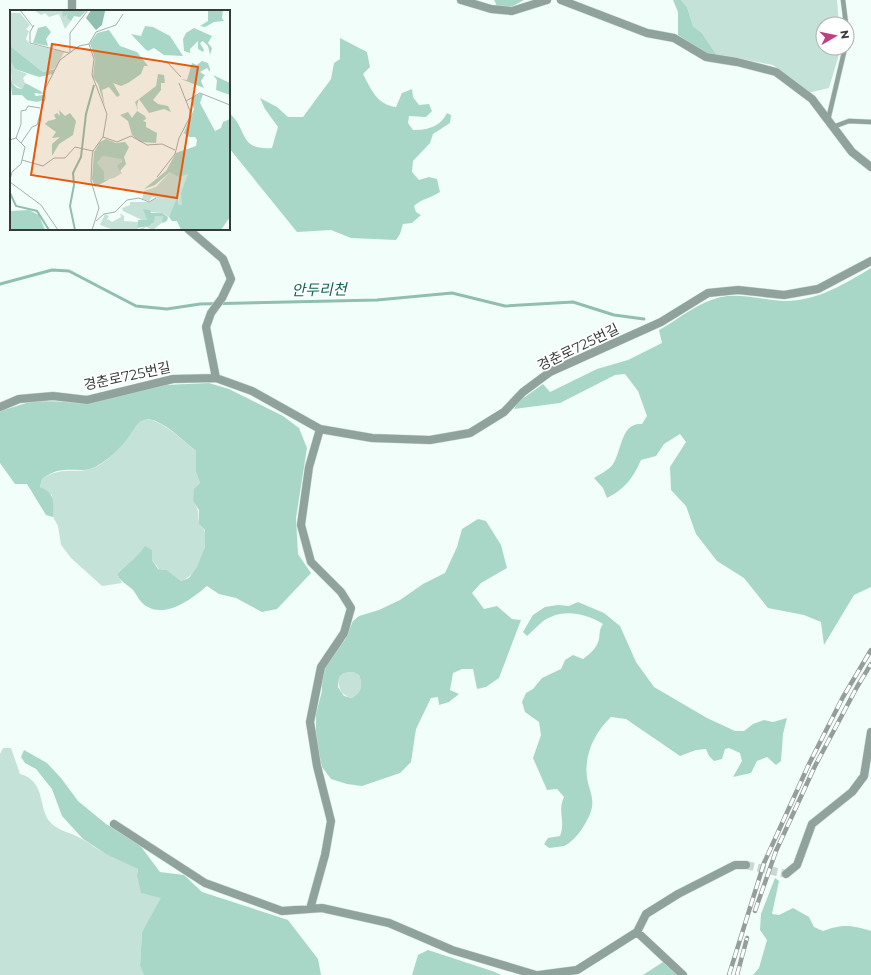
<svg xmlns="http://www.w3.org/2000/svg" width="871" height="975" font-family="Montserrat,'Noto Sans KR',sans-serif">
<rect width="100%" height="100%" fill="#f2fefa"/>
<path fill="#c5e2d8" d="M681 0H837L839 24H823V48H841L829 88 808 93 773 65 716 54 702 33 693 26 687 7Z
M143 419C160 417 183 441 196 451V472L200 483 193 501C202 514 196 515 200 524 201 527 204 528 205 532 208 550 198 575 181 581L167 570 159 569 152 560C134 559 130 561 117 574L122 583 102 586 71 558 61 545 58 526 53 517 52 495 40 487 42 479C64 465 73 475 93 468 116 459 125 434 143 419Z
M353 672 359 675C363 686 362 691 352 698 341 695 338 689 339 677L344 673Z
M3 748H11L20 774C47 781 37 809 51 823 59 831 69 832 78 837 89 842 97 850 107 854 118 859 128 863 138 869L137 875 162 898 142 932 140 966 144 975H0V754Z"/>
<path fill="#a8d7c7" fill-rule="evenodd" d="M494 0H524L513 6H497Z
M673 0H681L687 7 693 26 702 33 716 54 712 56 700 51 678 35V12Z
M340 38 367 52 370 67 363 74C371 89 377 105 396 107L402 93 412 89 413 97 419 105 429 104 432 111 426 117 409 116 408 123 413 130C428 130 440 127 447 113L451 115 450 123 433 134 430 143 413 161 412 172 419 180 429 177 437 179 440 192C431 198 421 199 414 206L416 212 421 215 412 223 403 224 400 234 396 240 351 238 331 230 297 232 229 148V113C248 128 238 151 272 148L278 127 265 109 260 98 277 107 288 117H303L331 79 334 63 340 59Z
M871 268V587L854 595 824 645 821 622 804 615 768 608 744 578 717 561 696 534 686 506 671 490 670 467 686 442 680 434 664 444 656 456 641 460C633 478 625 489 607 498L603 488 594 478C600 474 609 470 613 464 622 450 621 422 642 424L647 416 638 391 625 374 615 375 560 403 514 409 518 402 543 384 550 392 597 369 628 360 662 343 659 330C679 319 698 302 721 297 741 293 763 300 783 301 815 302 845 284 871 268Z
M209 383 229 389 283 416 299 428 307 448 296 518 298 554 311 573 277 609 262 612 236 598 219 594 207 586C193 598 166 619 146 606 139 602 137 594 132 589 125 583 121 582 117 574 128 563 136 559 145 546L152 550V560L158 569 167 570 181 581 189 578 197 567 205 547V530L199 524V510L193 501 194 489 200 483 196 472V451C186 443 176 433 165 426 138 409 138 427 123 444 115 453 106 461 95 467 85 472 75 469 65 470 56 470 49 474 42 479L40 487C56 493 53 502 53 517L46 515 27 484H15L0 463V411L33 401 89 402 165 385Z
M478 519 486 521 501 545 507 568 481 583 472 593 484 609 497 606 512 619 521 620 499 678 486 687 477 689 473 669H462L453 673 450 690 459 694 449 702 439 705 438 697 431 698 416 729 411 762 400 773 362 786 347 784 331 779 322 767 316 740V714L322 691V672L331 655 345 640 353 621 359 616 379 610 400 600 423 584 445 573 457 547 462 529ZM353 672 359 675C363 686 362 691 352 698L344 696 338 687 339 677 344 673Z
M578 602 604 613 620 626 636 662 654 687 707 718 735 731H744L753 724 764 720 773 722 787 718 783 734 781 761 776 765 767 757 757 761 751 773 733 777 742 761 740 753 729 748 725 749 722 759 714 761 709 756 706 749 696 750 680 756 626 719 611 717C595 732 584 754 587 777 588 787 594 797 592 807 590 819 576 841 564 846 560 847 554 847 549 848L544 844 548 838 560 836C566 820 557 812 564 797L557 789 547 790 533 758 541 735 539 722 525 712 522 702 526 693 533 689 542 678 561 669 565 660 573 655 583 659C590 654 597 648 599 639 600 633 599 630 603 624 584 612 559 608 541 623 536 627 532 632 527 636L523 632 533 615 545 607 558 605 569 606Z
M24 750 47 763 61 778 78 801 106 824 139 844 160 872 184 875 202 892 288 920 318 959 321 975H144L140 966 142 932 161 898 141 893 137 875 138 869 106 854 83 839 62 816 52 789 36 769 25 763 21 757Z
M775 878 779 881 772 914 779 915 793 908 809 917 814 927 823 931C843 924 850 925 871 931V975H753L759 968 767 940 760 930 761 914Z
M428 950 495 972 501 975H412L418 955Z
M663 962 678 975H643Z"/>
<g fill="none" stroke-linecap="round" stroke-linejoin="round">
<path stroke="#90bfaf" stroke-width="3" d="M0 284 52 270 69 271 136 306 167 309 200 304 377 300 452 293 505 306 573 302 614 315 644 319"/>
<path stroke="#ccd7d3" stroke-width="8" stroke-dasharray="8 4" stroke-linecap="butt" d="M746 865 786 874"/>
<defs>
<path id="lane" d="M843 0 846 24
M847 33V37
M828 120 845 48
M833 127 849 121 871 122"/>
<path id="street" d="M461 0 491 9 512 11 547 0
M561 0 647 33 674 38 706 57 737 62 776 72 812 99 852 152 871 167
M72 11V0
M188 229 223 259 231 279 222 298 211 313 206 327 216 378
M0 407 19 399 53 396 87 400 173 379 216 378 252 391 320 429 372 438 430 440 470 433 504 412 523 392 550 372 661 322 708 293 738 290 784 295 818 289 871 261
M114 824 205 883 282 911 322 908 389 923 452 950 536 975
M786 874 797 865 812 824 852 792 864 776 871 732
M310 909 325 855 331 821 317 766 310 722 321 667 344 633 351 608 341 592 311 562 301 525 309 467 320 429
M637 932 683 975
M539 975 577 970 637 932 646 914 678 894 735 865H746"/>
</defs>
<use href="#lane" stroke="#d0dbd7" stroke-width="5.5"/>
<use href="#street" stroke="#d0dbd7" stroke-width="9"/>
<use href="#lane" stroke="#8fa39c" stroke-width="4.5"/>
<use href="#street" stroke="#8fa39c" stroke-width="8"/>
<defs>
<path id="rail" d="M755 911 776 851 815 766 857 687 871 664
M729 975 764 863 809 764 843 697 871 650
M737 975 747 938"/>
</defs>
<use href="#rail" stroke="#959e9b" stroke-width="4.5"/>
<use href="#rail" stroke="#fff" stroke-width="3" stroke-dasharray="9" stroke-linecap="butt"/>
</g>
<g text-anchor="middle" stroke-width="3.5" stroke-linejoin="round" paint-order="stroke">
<g font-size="14" fill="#353b39" stroke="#fff">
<text transform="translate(578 347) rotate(-26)" y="5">경춘로725번길</text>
<text transform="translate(127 376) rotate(-12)" y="5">경춘로725번길</text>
</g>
<g font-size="15" font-style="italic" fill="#0d6652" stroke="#fff">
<text transform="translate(319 290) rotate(-1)" y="5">안두리천</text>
</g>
</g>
<g transform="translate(10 10)">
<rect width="220" height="220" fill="#f2fefa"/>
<path d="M24 0H52L61 11 55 19 49 4 39 7 35 3 31 5ZM0 3H10L20 15 16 19 19 21 16 29 20 34 54 42 46 58 33 62 0 36ZM0 51 5 59 17 64 13 68 15 73 12 79 2 73ZM93 146 108 147 112 150 108 157 112 163 104 168 94 170 87 153ZM160 162 178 164V167L172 195H169L168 191 166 192 159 207 152 203 140 202 135 203 137 210 134 211 113 201 112 198 120 195V192H139L147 188 142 187 139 191 132 189 134 181 146 177ZM110 203 114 206V211L128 212 127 218 129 219 142 214 145 206 153 205 154 211 143 220 136 217 132 220H104L90 215 95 204 99 206 96 211 98 209 102 212 111 207Z" fill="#c5e2d8"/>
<path d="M52 0H77L70 7 64 6 61 11 57 8V5L53 7ZM198 0H213L212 8 214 11 204 12 195 17 190 16 198 11ZM36 16 41 22 36 29 38 36 23 33 28 18ZM135 16 143 17 160 26 173 46 154 45 144 38 138 41 135 39 121 24 131 26ZM184 18 202 26 198 33 202 38 200 45 198 36 193 31 190 33 194 40 193 42 188 39V31L180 39V43L174 41 173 29 176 23ZM99 20 110 36 127 42 138 56H134L131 64 118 73 111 76 103 73 110 85 107 87 99 77 92 80 95 97 88 74 83 67 85 49 80 33 87 23ZM0 36 33 62 45 59 43 64 29 67 5 59 0 51ZM192 51 198 53 200 59V62L197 58 190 62 195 65 191 71 194 78 171 69 177 70 182 53 187 55ZM0 64 2 73 7 78 12 79 15 73 21 76 32 82 33 84 24 83 26 86 33 85 34 90 27 92 17 90 12 85H2ZM148 64 154 65 155 73H151V80L143 90 148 94 158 96 161 102 154 99 139 103 129 89 127 95 128 101 125 92 146 76ZM203 65 220 73V85L206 80 207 70ZM190 84H193L190 93 205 121 211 118 213 112 220 109V207L211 220H171L167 211H162L159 207 167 188 169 195H172L171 183 178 164 169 167 160 162 145 175 134 179 156 161 166 143 186 136 187 130 185 127H179L174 123 184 99 181 88ZM49 100 55 106 60 103 66 111 63 125 49 134 42 146V134L50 127 42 128 46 122 35 114 38 111 46 109 44 105 47 103 50 106ZM127 101 135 106 136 109 133 111 136 112V117L147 123 146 133 130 132 122 125 118 111 110 105 118 102 122 108ZM96 129 106 133 115 132 119 137 114 147 116 154 110 161 107 156 112 151 111 149 93 146 87 153 94 162V170L100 169 85 177 82 169 84 142 90 132ZM133 199 140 200 141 203H152L158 207 157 211 152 213 153 206H145L144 212 139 216 127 218 128 210H137ZM19 200 29 205 35 220H0V201Z" fill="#a8d7c7"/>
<path d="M81 0 95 1 92 15 86 20 76 8Z" fill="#90bfaf"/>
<path fill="none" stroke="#90bfaf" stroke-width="2" d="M0 183 6 196 27 201 39 220M65 220 60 196 64 175 63 163 71 147 76 104 84 75"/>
<path fill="none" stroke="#a6b0ad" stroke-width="1" d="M10 0 23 17M24 15 20 22V33L59 43M79 34 84 49 82 65 97 104 93 127 83 141 82 148 81 171 89 198 82 220M60 43V23L78 0M151 51 158 53 171 67M176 91 190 83 220 95M93 127 107 132 121 126 137 135 152 134 165 140M6 128 11 114V101L16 100 18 96 30 98M0 130 6 128 15 137 11 154 2 162 0 170M11 133 22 117 27 115 35 88 34 81 50 50 69 36 79 34 86 22 106 15 113 4M12 150 33 156 44 148H55L65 137 83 141M147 167 165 144 169 128 180 107V101L169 73M0 172 31 195 48 220M86 211 94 204 105 202 117 190 129 188 139 192 146 188"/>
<path fill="#e8590c" fill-opacity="0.15" stroke="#e8590c" stroke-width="2" d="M42 34 188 57 167 188 21 165Z"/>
<rect width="220" height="220" fill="none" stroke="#353b39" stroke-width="2"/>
</g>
<g transform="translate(835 36) rotate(81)"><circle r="19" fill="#ffffff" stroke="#aeb1b0"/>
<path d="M0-3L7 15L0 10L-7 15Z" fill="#c23e83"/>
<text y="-6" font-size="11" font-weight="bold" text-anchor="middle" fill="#353b39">N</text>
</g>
</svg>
